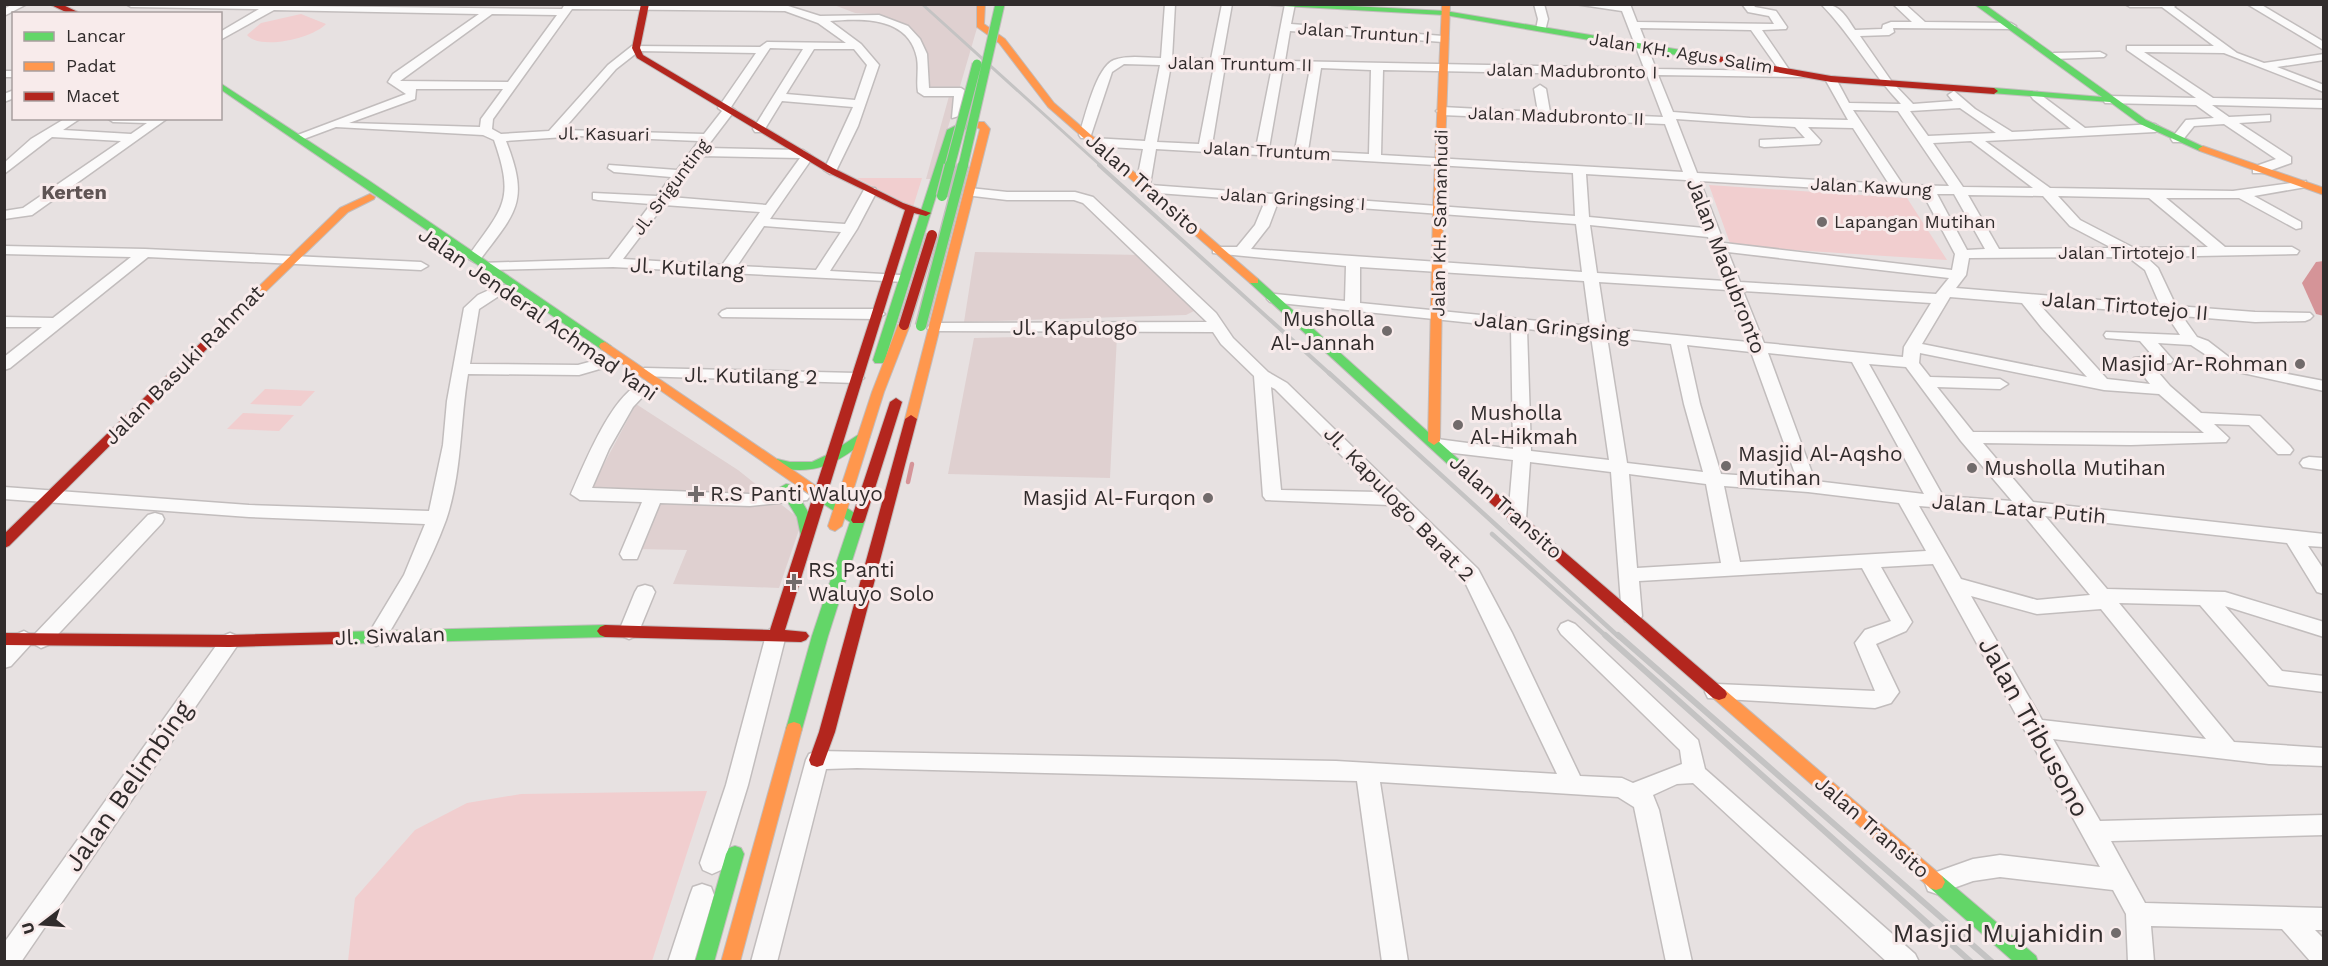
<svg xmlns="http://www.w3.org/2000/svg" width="2328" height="966" font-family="'Work Sans',sans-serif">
<rect width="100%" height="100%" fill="#e7e1e1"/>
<path fill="#dfd0d0" d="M834 5H976L977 28 933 179H926L951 89H926L921 45 914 32 875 14 855 13Z
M975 252 1143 255 1198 309 1186 315 964 322Z
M1117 335 1110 478 948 474 974 338Z
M636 404 738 470 802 521 779 588 673 584 687 550 636 549 660 496 589 492Z"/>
<path fill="#f1cecf" d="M301 14 326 24C313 38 260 51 247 35L261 23Z
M857 178H922L913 207Z
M1709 185 1907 198 1947 260 1731 246Z
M265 389 315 391 301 406 250 404Z
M243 413 294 415 279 431 227 429Z
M707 791 652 961H348L355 898 415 830 467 803 521 794Z"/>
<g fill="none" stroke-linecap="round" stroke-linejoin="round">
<path stroke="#d59498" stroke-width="4.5" d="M908 482 912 464"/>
<path fill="#d59498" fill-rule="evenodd" d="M2324 261V316L2316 314 2302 283 2316 262Z"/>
<defs>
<path id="street" d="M13 4H27L4 16V9Z
M126 4 562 9 565 4 785 5 820 16 879 15 908 26 920 39 927 54 929 88H961L967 92 962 115 952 118 954 96H924L918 92C916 81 919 70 917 58 909 17 863 18 830 21L861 44 879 65 858 126 835 173 830 174 824 170 853 107 782 101 763 132H755L753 129 803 49 770 48 731 107 735 110 706 148 803 150 813 157 770 219 845 224 865 188H875L877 191 857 229 830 271 900 275 905 276 907 279 905 282 613 267 486 270 479 266 481 263 609 259 651 204 598 200 593 199V193L657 196 671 177 614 172 608 168 609 165 677 170 699 141 580 136 506 141C530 202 516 212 479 261L474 262 467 258C502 208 516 202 494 140L483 135 336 127 301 140 295 136 406 94 388 82 393 74 479 14 274 10 220 40V32L259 9 131 7ZM572 9 785 11 818 23 846 43 767 42 760 47 632 46 608 65 549 131 501 134 492 129 493 119ZM492 14 557 15 508 82 400 81ZM814 49H854L867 65 855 100 786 94ZM639 51 756 53 718 108 722 111 704 134 563 130 616 69ZM416 89H503L481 119 480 127 349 123 415 99ZM701 156 800 158 766 205 670 197ZM664 205 760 212 722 265 623 259ZM764 226 841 232 816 270 737 266Z
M1165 4H1175L1172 59H1211L1222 4H1232L1222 60 1274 61 1285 4H1295L1291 24 1443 36 1448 39 1443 42 1290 31 1285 61 1644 68 1622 11 1575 4H1630L1637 22 1774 24 1769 16 1748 12 1742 4H1753L1755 7 1776 11 1787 27 1786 29 1762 30 1790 71 1804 73V77L1658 75 1673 112 1750 118 1848 120 1825 79 1827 77H1835L1849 103 1901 104C1871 73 1851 34 1821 4 1840 4 1845 15 1855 30L1882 29 1883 25 1891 22H1912L1893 4H1905L1925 22 2011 23 2016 26 2011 29 1893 28 1894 32 1889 35 1860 36 1892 82 1913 104 1953 101 1948 95 1954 91 1975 109 2012 132 2071 129 2033 99 2031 96 2037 92 2085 128 2155 124 2161 128 2155 132 1985 141 2050 188 2233 191 2306 181V187L2254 196 2301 222V228L2296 229 2239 198H2166L2225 247H2292L2299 251 2297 254 2146 257 2158 268 2176 306 2255 312 2310 313 2313 316 2310 319 2305 321 2255 322 2182 316 2197 337 2208 341 2234 361 2257 368 2324 381V391L2229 370 2191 345 2158 343 2173 360 2171 363 2152 365 2170 386 2201 413 2260 416 2290 446 2293 450 2290 454H2278L2249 425 2214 424 2229 438 2226 442 2131 445 1983 443 2033 502 2324 534V547L2308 546 2324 570V594L2317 592 2287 543 2045 516 2107 589 2225 592 2324 622V637L2225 606 2282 671 2324 676V692L2269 685 2200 605 2119 603 2234 742 2324 748V766L2269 764 2053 739 2100 821 2324 815V835L2111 841 2145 903 2324 908V930H2315L2324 939V962H2311L2282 929 2151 926 2154 962H2128L2126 914 2113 890 2000 877 1973 881 1937 894 1928 891 1925 883 1928 875 1973 859 2000 855 2100 867 1933 564 1881 567 1912 622 1906 631 1876 644 1899 692 1891 703 1875 708 1708 698 1705 692 1708 686 1716 684 1875 691 1855 643 1865 630 1891 621 1862 568 1639 581 1642 616 1639 621 1632 623 1625 621 1622 616 1611 472 1530 462 1526 519 1524 523H1510L1508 519 1513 460 1437 451 1428 445 1437 439 1513 449 1511 327 1270 302 1267 299 1270 296 1275 294 1345 301 1346 266 1213 253V247H1237L1255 225 1265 201 1144 192 1136 185 1143 149 1093 146 1087 142 1093 138 1145 141 1160 65 1124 64 1112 72 1091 135 1089 138H1081L1079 135C1085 117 1096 67 1114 60 1128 55 1146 58 1161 58ZM1640 28 1751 30 1780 71 1656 69ZM1171 65 1214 66 1199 144 1157 142ZM1225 66 1272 67 1256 148 1212 145ZM1283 68H1310L1295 150 1269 148ZM1321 68 1371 70 1369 154 1308 151ZM1383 70 1647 75 1663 117 1550 112 1546 89 1540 85 1534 89 1538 112 1442 107 1436 111 1442 115 1665 124 1683 172 1381 155ZM1960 108 1996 133 1928 136 1910 111ZM1853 110 1898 111 1949 186 1903 185ZM1676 119 1795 127 1805 138 1760 140V146L1764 147 1819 144 1821 141 1808 127 1853 128 1889 184 1697 173ZM1971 141 2033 188 1963 187 1933 143ZM1156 149 1573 173 1575 216 1150 185ZM1586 174 1686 180 1704 228 1589 217ZM1700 181 1923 194 1955 254 1952 270 1724 243ZM1937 194H1954L1985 249 1967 250ZM1968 195 2043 196 2070 226 2112 248 1999 249ZM2058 196 2149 198 2208 247 2134 248 2080 220ZM1278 202 1576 224 1582 272 1251 249 1269 226ZM1590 225 1708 237 1725 281 1597 273ZM1728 252 1949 278 1936 294 1740 282ZM2128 257 2145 270 2160 305 1956 288 1966 275 1969 258ZM1360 267 1584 281 1590 326 1360 303ZM1599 282 1728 290 1748 342 1606 328ZM1743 291 1931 303 1904 347 1903 357 1764 343ZM1950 297 2022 303 2042 328 2087 377 1922 344ZM2039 304 2166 314 2180 335 2106 332 2104 335 2106 338 2140 341 2153 356 2134 358 2132 361 2150 384 2107 379ZM1527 329 1591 336 1609 460 1531 451ZM1607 337 1671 344 1684 404 1703 472 1627 463ZM1687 345 1751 352 1797 479 1721 474 1700 404ZM1768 353 1852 362 1924 494 1815 481ZM1920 353 2104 390 2159 394 2204 433 1973 432 1937 387 2000 389 2008 384 2000 379 1930 377 1919 363ZM1869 364 1906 367 1961 441 2012 501 1943 496ZM1629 474 1706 484 1721 563 1637 568ZM1724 486 1808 492 1899 503 1926 551 1740 562ZM1919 506 2023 514 2090 595 2037 600 1961 579ZM1971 596 2037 614 2101 609 2206 739 2042 720Z
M1534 4H1544L1548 19 1545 31 1536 29 1538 19Z
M2125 4H2177L2174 7 2237 53 2264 63 2324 54V60L2277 67 2324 85V92L2224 53 2144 52 2213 98 2324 100V108L2212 105 2229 117 2270 115V121L2239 123 2291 157V163L2263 173H2253V167L2276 159 2224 124 2194 126 2181 142H2173L2171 139 2186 120 2214 118 2196 105 2105 103 2103 100 2109 96 2196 98 2127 50V46H2214L2162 7H2130Z
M2247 4H2260L2324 42V50Z
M2100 52 2106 55 2104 57 2054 59 2048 56 2054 53Z
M4 71H14V77H4Z
M14 90V98L4 102V94Z
M66 118H81L63 130 131 134 147 123 113 122 107 118H168L32 215 4 219V211L23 208 121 141 52 137 4 174V163L31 139Z
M970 188 1007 192H1075L1093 197 1216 313 1233 338 1268 372 1287 383 1478 569 1512 633 1580 776 1622 778 1633 783 1682 764 1680 750 1561 634 1558 629 1561 624 1568 621 1575 624 1698 740 1705 769 1915 954 1919 962H1887L1693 783 1677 784 1653 795 1659 810 1692 962H1666L1634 807 1618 797 1380 782 1408 962H1382L1357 781 857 768 826 769 777 962H751L806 760 809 754 817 751 1336 761 1557 774 1463 578 1390 505 1266 500 1263 496 1254 376 1221 344 1213 332 930 331 927 328 930 325 935 323 1207 322 1083 203 1074 200H1007L965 195V189ZM1271 387 1275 389 1378 492 1281 490Z
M4 246 145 249 421 262 428 266 421 270 148 257 10 368 4 370V357L42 327H4V317L53 318 131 257 4 254Z
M500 285 505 286 507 289 505 292 479 309 470 364 578 365 604 358 612 363 610 366 579 375 468 374C460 422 462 473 446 520 430 564 407 603 383 643L376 646 369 643 366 638 404 575 425 524 249 517 4 499V487L249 505 429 511 443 445 447 401 464 308 478 295Z
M727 309H877L885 314 877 319 722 317 719 314 722 311Z
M645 368 856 373 864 378 856 383 639 376 637 373 639 370Z
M643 383 651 388 633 407 609 449 592 488 750 494 801 490 810 496 807 500 750 506 660 503 637 559H623L620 554 642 502 580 500 571 494C583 467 613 391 643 383Z
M2309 457 2324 458V470L2303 467 2300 463 2303 459Z
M155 513 162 515 164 519 162 523 48 645 41 648 32 643 11 666 4 668V646L17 634 24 631 33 636 148 515Z
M645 585 652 587 655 592 639 631 636 636 629 639 622 636 619 631 635 592 638 587Z
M776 627 783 630 786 635 748 785 724 863 721 870 712 874 703 870 700 863 726 785 766 635 769 630Z
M230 633 237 636 240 641 237 646 21 962H4V943L223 636Z
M702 884 711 887 714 895 694 962H668L690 895 693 887Z"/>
<path id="fast" d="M1249 4H1313L1445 11 1717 56 1721 59 1717 62 1445 15Z
M1974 4H1984L2146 120 2208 149 2200 151 2140 124 2110 102 1991 93 1990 91 1994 88 2102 97Z
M220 83 368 180 611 346 605 350 601 349 220 89Z
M965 121H977L982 124 956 132 885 360 883 363H875L873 360 947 130Z
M1254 278 1258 279 1497 494 1499 497 1497 500H1487L1250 283V279Z
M864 431 870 435 869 438C836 464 815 477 772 466L770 463 777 459 790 462H812L829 454Z
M786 484 791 485C800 500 820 523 812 541H802L797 517 779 488Z
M817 488 865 520 828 636 802 729 800 734 794 736 788 734 786 729 812 636 850 522 812 496 810 493Z
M605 625 610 627 613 631 610 635 605 637 338 644 333 642 330 638 333 634 338 632Z
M735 846 741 848 744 854 714 962H695L726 854 729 848Z
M1936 874 1942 876 2036 956 2038 962H2014L1930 888 1927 882 1930 876Z"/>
<path id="slow" d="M977 4H985L984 24 1005 39 1054 103 1258 279V283H1250L1048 107 999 43 977 27Z
M1442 4H1450L1443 209 1440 441 1434 445 1428 441 1433 209Z
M974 122H984L990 129 917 419 911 423 905 419 980 129 974 126Z
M2203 146 2324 188V195L2200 151 2198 149Z
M370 194 375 197 374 199 348 212 227 329H219L217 327 219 325 340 208Z
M904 322 910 325 884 392 842 526 835 531 830 529 828 526 872 392 898 325Z
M605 342 822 490 824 493 822 496H812L601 349 599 346 601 343Z
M1719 688 1725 690 1942 876 1945 882 1942 888 1936 890 1930 888 1713 698 1711 694 1713 690Z
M794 722 800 724 802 729 740 962H721L786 729 788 724Z"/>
<path id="jam" d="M49 4H61L82 14H70Z
M641 4H649L640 48 643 55 833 168 903 203 931 213 926 216 914 213 785 630 806 632 809 636 806 640 801 642 605 637 600 635 597 631 600 627 605 625 770 630 905 210 827 172 637 58 632 48Z
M1717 56 1831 76 1994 88 1998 91 1994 94 1831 82 1714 61V57Z
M223 324 229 327 227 329 9 546 4 548V534L219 325Z
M896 398 902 402 865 520 863 523H853L851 520 890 402Z
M911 415 917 419 835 732 823 765 817 767 811 765 809 760 819 732 905 419Z
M1492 492 1497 494 1725 690 1727 694 1725 698 1719 700 1713 698 1487 500 1485 497 1487 494Z
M338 632 343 634 346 638 343 642 338 644 230 647 4 645V633L230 635Z"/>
</defs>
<use href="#street" stroke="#c2bdbd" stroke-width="3"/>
<use href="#fast" stroke="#c2bdbd" stroke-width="2"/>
<use href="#slow" stroke="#c2bdbd" stroke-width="2"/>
<use href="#jam" stroke="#c2bdbd" stroke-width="2"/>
<use href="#street" fill="#fbfafa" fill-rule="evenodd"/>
<use href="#fast" fill="#63d668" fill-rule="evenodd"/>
<use href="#slow" fill="#ff974d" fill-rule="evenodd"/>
<use href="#jam" fill="#b3261e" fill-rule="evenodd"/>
<path stroke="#c4c3c3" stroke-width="3" d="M922 4 1101 166"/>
<path stroke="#c4c3c3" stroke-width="4" d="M1099 165 1331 375"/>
<path stroke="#c4c3c3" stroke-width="4.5" d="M1329 373 1619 637
M1492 534 1607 637"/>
<path stroke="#c4c3c3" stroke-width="6" d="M1605 635 1971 962
M1618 635 1992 962"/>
<defs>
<path id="fast-bridge-far1" d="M950 166 977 64
M963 166 1000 4"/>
<path id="fast-bridge" d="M942 196 950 165
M921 326 963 165"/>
<path id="jam-bridge" d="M904 325 932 235"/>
</defs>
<use href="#fast-bridge-far1" stroke="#c2bdbd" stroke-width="11" stroke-linecap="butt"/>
<use href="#fast-bridge" stroke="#c2bdbd" stroke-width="13" stroke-linecap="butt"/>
<use href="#jam-bridge" stroke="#c2bdbd" stroke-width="13" stroke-linecap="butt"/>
<use href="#fast-bridge-far1" stroke="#63d668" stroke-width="9"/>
<use href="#fast-bridge" stroke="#63d668" stroke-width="10"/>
<use href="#jam-bridge" stroke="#b3261e" stroke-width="10"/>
</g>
<g fill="#716b6b" stroke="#f8ebeb" stroke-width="2">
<circle cx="1822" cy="222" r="6"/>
<circle cx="1387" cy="331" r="6"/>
<circle cx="2300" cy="364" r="6"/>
<circle cx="1458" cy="425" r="6"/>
<circle cx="1726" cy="466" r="6"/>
<circle cx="1972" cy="468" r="6"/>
<path d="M693 485h6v6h6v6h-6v6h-6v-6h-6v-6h6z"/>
<circle cx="1208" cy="498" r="6"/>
<path d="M791 573h6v6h6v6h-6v6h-6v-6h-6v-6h6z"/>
<circle cx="2116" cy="933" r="6"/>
</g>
<g text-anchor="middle" stroke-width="6" stroke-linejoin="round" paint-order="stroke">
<g font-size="18" fill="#312c2c" stroke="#f8ebeb">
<text transform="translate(1364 33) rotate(4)" y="6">Jalan Truntun I</text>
<text transform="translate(1681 53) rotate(9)" y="6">Jalan KH. Agus Salim</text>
<text transform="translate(1240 64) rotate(1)" y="6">Jalan Truntum II</text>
<text transform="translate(1572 71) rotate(1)" y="6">Jalan Madubronto I</text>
<text transform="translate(1556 116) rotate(2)" y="6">Jalan Madubronto II</text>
<text transform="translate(604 134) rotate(1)" y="6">Jl. Kasuari</text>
<text transform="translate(1267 151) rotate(3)" y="6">Jalan Truntum</text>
<text transform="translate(671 187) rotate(-53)" y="6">Jl. Srigunting</text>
<text transform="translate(1871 187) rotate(3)" y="6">Jalan Kawung</text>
<text transform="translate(1293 199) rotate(4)" y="6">Jalan Gringsing I</text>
<text transform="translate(1440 223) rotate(-89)" y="6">Jalan KH. Samanhudi</text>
<text x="2127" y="259">Jalan Tirtotejo I</text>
</g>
<g font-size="18" fill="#312c2c" stroke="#f8ebeb" text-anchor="start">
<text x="1834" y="228">Lapangan Mutihan</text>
</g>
<g font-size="20" font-weight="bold" fill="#5f5454" stroke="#f8ebeb">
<text x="74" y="199">Kerten</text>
</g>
<g font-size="21" fill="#312c2c" stroke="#f8ebeb">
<text transform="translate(1143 184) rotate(41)" y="7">Jalan Transito</text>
<text transform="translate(1726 266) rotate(69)" y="7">Jalan Madubronto</text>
<text transform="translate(687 268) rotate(3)" y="7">Jl. Kutilang</text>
<text transform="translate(2125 306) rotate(5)" y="7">Jalan Tirtotejo II</text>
<text transform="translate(538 314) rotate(35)" y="7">Jalan Jenderal Achmad Yani</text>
<text transform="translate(1552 327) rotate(6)" y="7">Jalan Gringsing</text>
<text x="1075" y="335">Jl. Kapulogo</text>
<text transform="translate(184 365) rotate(-45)" y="7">Jalan Basuki Rahmat</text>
<text transform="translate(751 376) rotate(1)" y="7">Jl. Kutilang 2</text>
<text transform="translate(1399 504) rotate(46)" y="7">Jl. Kapulogo Barat 2</text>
<text transform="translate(1506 507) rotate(42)" y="7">Jalan Transito</text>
<text transform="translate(2019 509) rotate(5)" y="7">Jalan Latar Putih</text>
<text transform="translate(390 636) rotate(-2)" y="7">Jl. Siwalan</text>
<text transform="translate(1872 827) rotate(41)" y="7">Jalan Transito</text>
</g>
<g font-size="21" fill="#312c2c" stroke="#f8ebeb" text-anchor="start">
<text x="1375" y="326" text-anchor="end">Musholla<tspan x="1375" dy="24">Al-Jannah</tspan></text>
<text x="2288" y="371" text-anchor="end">Masjid Ar-Rohman</text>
<text x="1470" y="420">Musholla<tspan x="1470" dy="24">Al-Hikmah</tspan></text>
<text x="1738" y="461">Masjid Al-Aqsho<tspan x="1738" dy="24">Mutihan</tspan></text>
<text x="1984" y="475">Musholla Mutihan</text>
<text x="710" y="501">R.S Panti Waluyo</text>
<text x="1196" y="505" text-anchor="end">Masjid Al-Furqon</text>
<text x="808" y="577">RS Panti<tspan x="808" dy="24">Waluyo Solo</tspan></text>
</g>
<g font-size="26" fill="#312c2c" stroke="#f8ebeb">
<text transform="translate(2034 727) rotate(61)" y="9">Jalan Tribusono</text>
<text transform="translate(128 786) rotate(-55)" y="9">Jalan Belimbing</text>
</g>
<g font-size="26" fill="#312c2c" stroke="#f8ebeb" text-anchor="end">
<text x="2104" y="942">Masjid Mujahidin</text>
</g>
</g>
<rect width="2328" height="966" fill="none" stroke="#312c2c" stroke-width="12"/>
<rect x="12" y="12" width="210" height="108" fill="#f8ebeb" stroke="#a89f9f" stroke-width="1.5"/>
<rect x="24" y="32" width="30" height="9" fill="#63d668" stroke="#a89f9f" stroke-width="1.5"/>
<text x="66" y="42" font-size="18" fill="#312c2c">Lancar</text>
<rect x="24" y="62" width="30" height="9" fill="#ff974d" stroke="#a89f9f" stroke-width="1.5"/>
<text x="66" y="72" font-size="18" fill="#312c2c">Padat</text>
<rect x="24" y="92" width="30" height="9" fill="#b3261e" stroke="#a89f9f" stroke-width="1.5"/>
<text x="66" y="102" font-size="18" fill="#312c2c">Macet</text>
<g transform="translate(42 924) rotate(253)" stroke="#f8ebeb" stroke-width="4.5" paint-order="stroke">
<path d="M0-4.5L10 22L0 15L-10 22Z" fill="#312c2c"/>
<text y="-9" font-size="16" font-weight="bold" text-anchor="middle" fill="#312c2c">U</text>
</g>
</svg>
